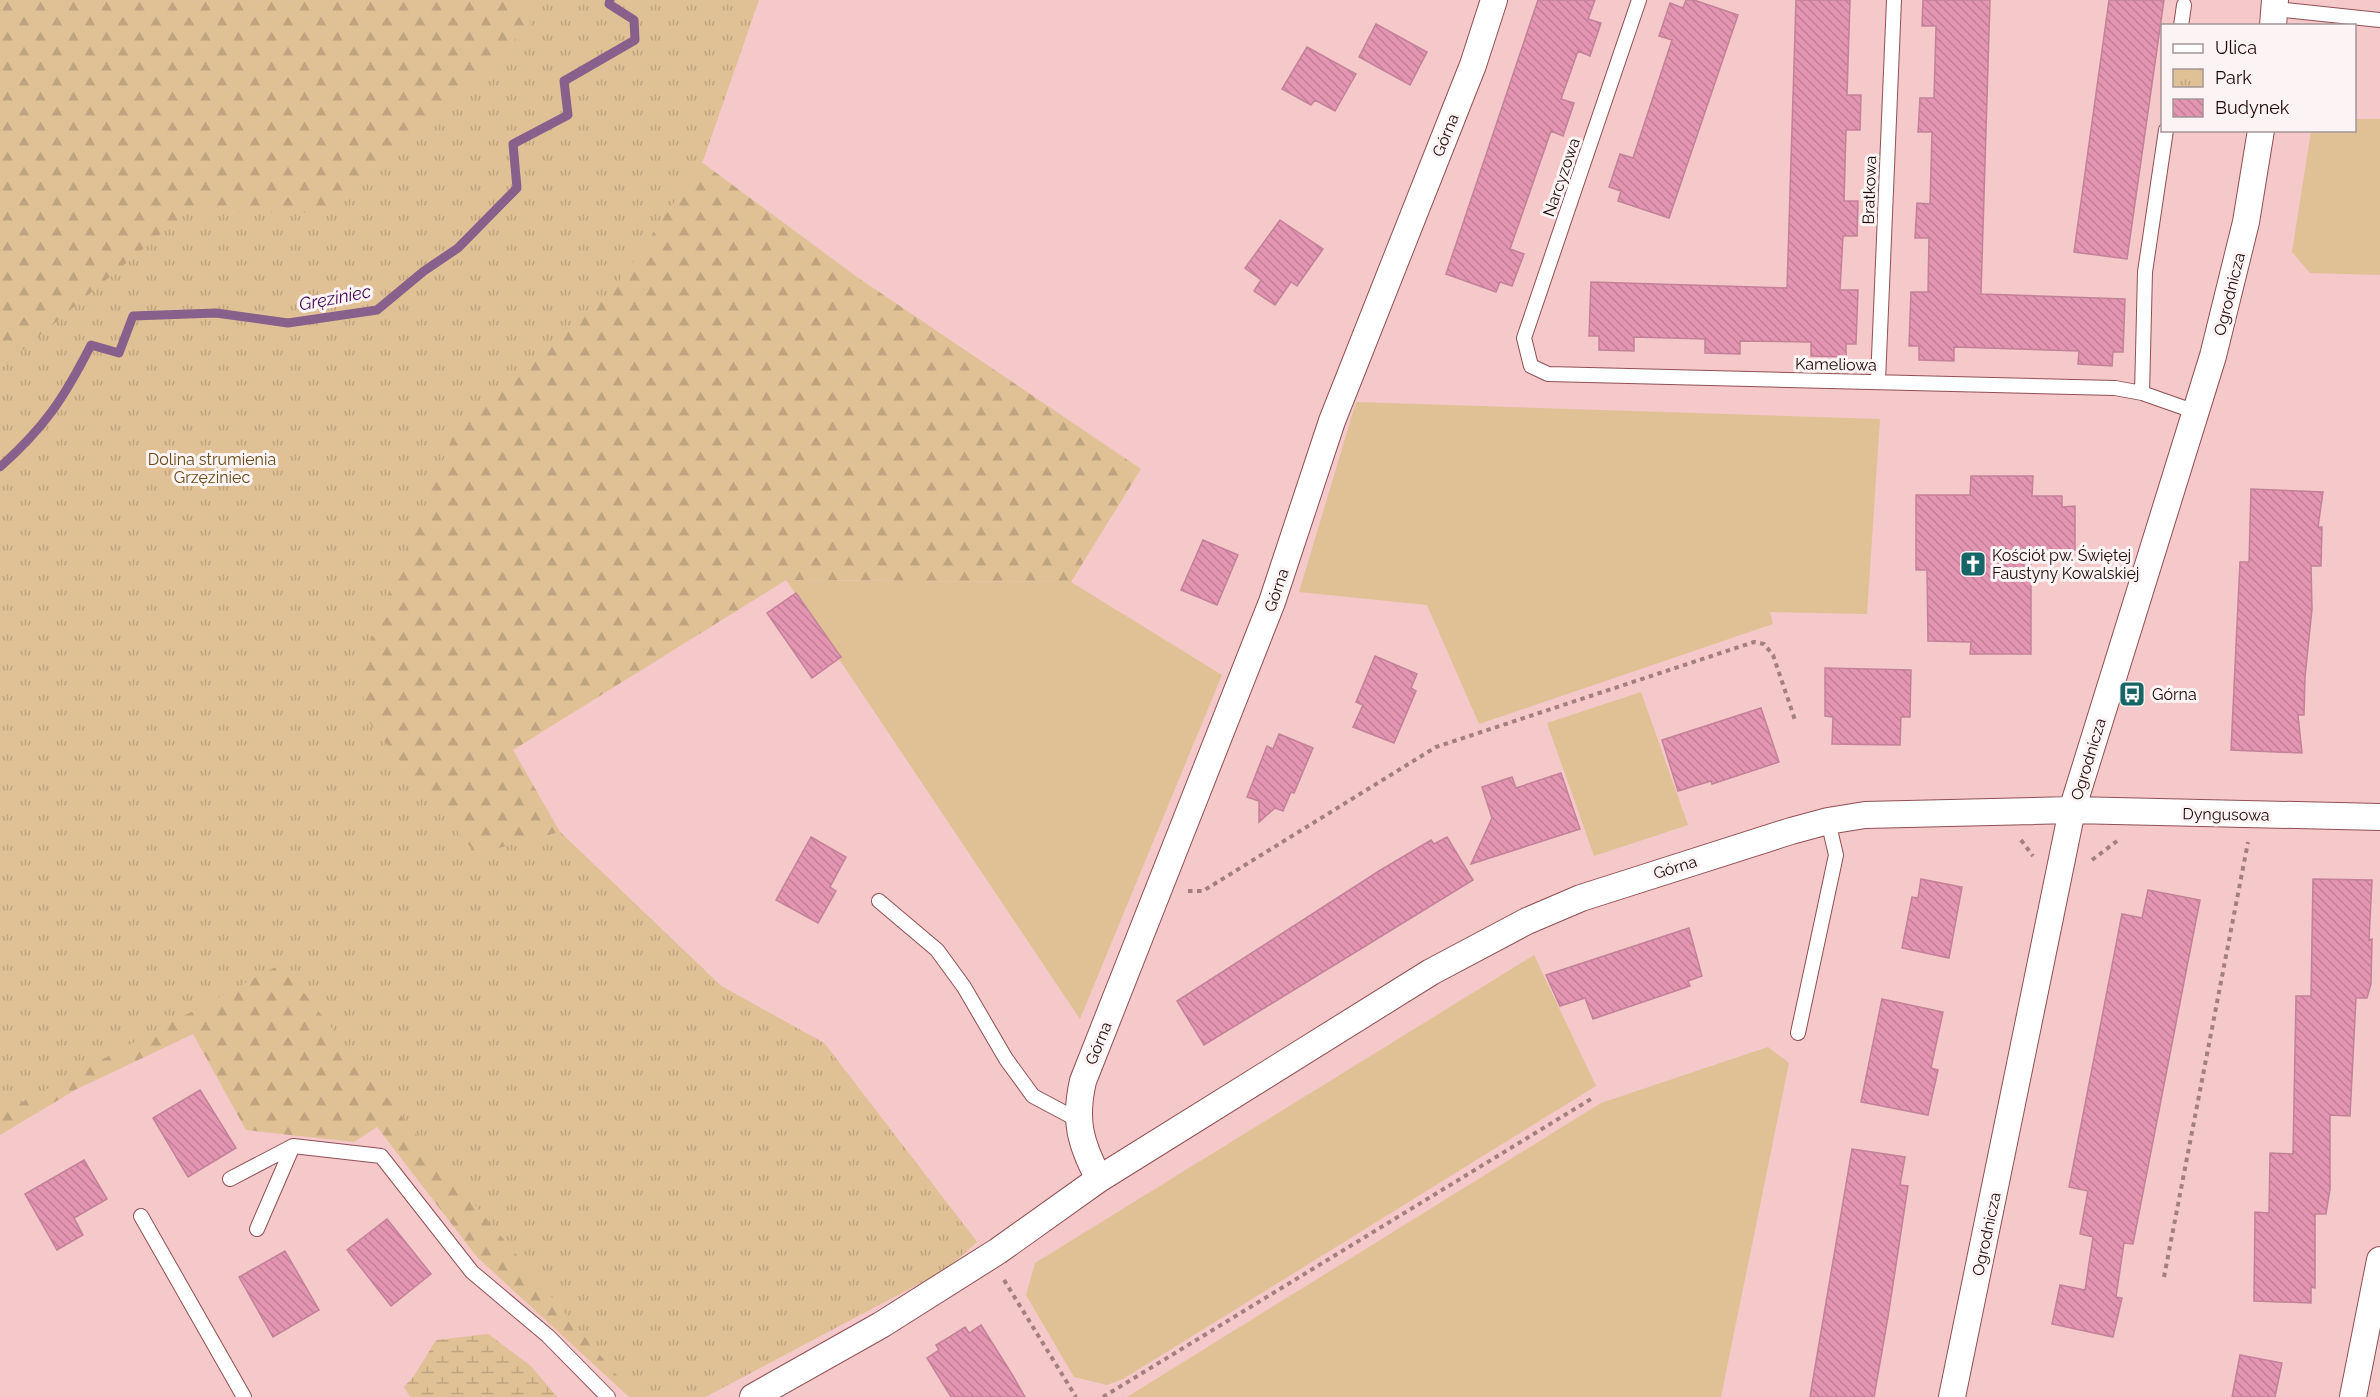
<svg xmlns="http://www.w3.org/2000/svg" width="2380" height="1397" font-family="Raleway,sans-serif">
<defs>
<pattern id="forest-firs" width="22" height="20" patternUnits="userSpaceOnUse" patternTransform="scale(1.5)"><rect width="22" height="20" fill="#e0c196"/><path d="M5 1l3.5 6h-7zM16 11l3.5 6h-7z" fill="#c0a480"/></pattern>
<pattern id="wetland-marsh" width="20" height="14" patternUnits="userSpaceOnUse" patternTransform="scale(1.5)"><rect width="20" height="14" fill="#e0c196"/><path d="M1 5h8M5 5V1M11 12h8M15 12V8" fill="none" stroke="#c0a480"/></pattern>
<pattern id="park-tufts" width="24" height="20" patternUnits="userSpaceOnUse" patternTransform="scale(1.5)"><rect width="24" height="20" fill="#e0c196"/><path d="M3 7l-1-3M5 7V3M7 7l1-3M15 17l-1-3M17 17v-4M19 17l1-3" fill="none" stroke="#c0a480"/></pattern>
<pattern id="building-back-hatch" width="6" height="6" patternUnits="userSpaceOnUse" patternTransform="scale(1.5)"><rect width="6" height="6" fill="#e395b1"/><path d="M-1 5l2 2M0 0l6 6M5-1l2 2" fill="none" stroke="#c27f97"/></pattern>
</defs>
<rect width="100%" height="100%" fill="#f5c8c9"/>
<path fill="#e0c196" d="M2355 119H2380V275L2310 273 2292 252 2311 131 2354 130Z
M1356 402 1880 419 1867 614 1770 612 1773 624 1479 724 1427 605 1299 592Z
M786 580 1071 582 1222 675 1080 1019Z
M1641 692 1688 825 1594 856 1547 723Z
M1534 955 1596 1086 1123 1379 1107 1385 1074 1377 1026 1295 1035 1263Z
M1768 1047 1789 1063 1721 1397H1127L1601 1103Z"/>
<path fill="url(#forest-firs)" d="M0 0H633L592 81 857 277 1141 469 1071 582 786 580 513 750 560 832 721 986 824 1043 977 1242 945 1270 705 1397H629L477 1257 377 1127 354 1142 246 1130 193 1034 75 1090 0 1135Z"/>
<path fill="url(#wetland-marsh)" d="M488 1334 531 1366 557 1397H410L404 1387 414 1376 436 1340Z"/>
<path fill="url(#park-tufts)" d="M528 0H759L703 161 612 292 460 418 358 673 369 722 476 854 560 832 721 986 824 1043 977 1242 945 1270 705 1397H635L420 1139 281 964 0 1114V369L187 212 332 213 530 25Z"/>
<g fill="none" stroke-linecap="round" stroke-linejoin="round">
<path stroke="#87608b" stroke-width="9" d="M0 467C45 427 64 398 91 345L119 353 133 316 216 313 288 323 377 310 424 271 458 248 517 188 513 144 568 115 564 81 635 40 634 20 609 4 610 0"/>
</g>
<path fill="url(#building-back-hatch)" stroke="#c38299" stroke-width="1.5" d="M1538 0H1595L1588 19 1601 23 1590 56 1578 51 1561 99 1574 103 1563 136 1551 131 1510 249 1524 254 1512 286 1500 282 1496 292 1446 274Z
M1686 0H1694L1738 15 1669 218 1618 201 1621 191 1609 187 1620 154 1633 158 1672 40 1659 36 1670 3 1683 8Z
M1796 0H1850L1847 95H1861L1860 130H1846L1844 201H1858L1857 236H1843L1840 290H1858L1856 344H1846V357L1811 356V342L1740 341V354L1705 353V339L1634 337V351L1599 350V336H1589L1591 282 1787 288Z
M1923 0H1990L1981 294 2125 299 2123 352H2113L2112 366 2078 364 2079 351 1954 347V361L1919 360V346H1909L1911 292H1928L1929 238H1915L1917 203 1930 204 1932 132H1918L1920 98H1934L1936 26H1922Z
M2109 0H2164L2127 259 2074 252Z
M1376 24 1427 52 1410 85 1359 57Z
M1307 47 1356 74 1335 111 1315 100 1311 105 1282 89Z
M1280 220 1323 249 1297 286 1291 282 1275 305 1254 291 1261 280 1245 268Z
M1971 476H2033L2032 496H2062V507L2075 506V550L2064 551V559H2031V654H1970L1971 642 1928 641 1927 570H1916V495H1970Z
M2251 489 2323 492 2318 527H2322L2321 566H2311L2312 609 2305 677 2304 715H2298L2302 753 2231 750 2240 562H2249Z
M1203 540 1238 555 1217 605 1181 590Z
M796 593 841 657 812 678 767 613Z
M1375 656 1417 674 1411 688 1416 691 1394 743 1353 727 1363 705 1356 702Z
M1825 668 1911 670 1910 717H1901L1900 745 1832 744 1833 717 1825 716Z
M1761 708 1779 762 1712 784 1711 781 1678 791 1662 740Z
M1279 734 1313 748 1294 793 1291 792 1283 811 1275 808 1259 822V801L1247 797 1267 746 1273 749Z
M1561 773 1580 829 1471 864 1492 818 1482 787 1512 777 1516 788Z
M811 837 846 857 830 887 836 891 818 923 776 900Z
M1447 837 1473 880 1204 1045 1177 1001 1379 871 1431 840 1434 844Z
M1921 879 1962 887 1949 958 1902 948 1912 897 1918 898Z
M2313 879 2372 880 2369 940 2372 939 2371 984 2367 998H2356L2350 1116 2330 1115V1189L2326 1214H2315V1288L2311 1287V1303L2254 1301 2255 1212 2269 1213 2270 1153 2293 1154 2296 996H2311Z
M2148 890 2200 900 2133 1244 2124 1243 2116 1297 2122 1298 2113 1337 2052 1324 2060 1285 2085 1290 2093 1237 2080 1234 2088 1191 2069 1187 2122 914 2142 918Z
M1689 928 1702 976 1688 981 1690 986 1593 1019 1585 998 1560 1006 1546 975Z
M1882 999 1943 1012 1931 1068 1938 1070 1928 1115 1861 1102Z
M200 1090 236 1148 188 1177 153 1118Z
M1852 1149 1905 1157 1900 1185 1908 1186 1888 1317 1874 1397H1810Z
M84 1160 107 1199 74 1218 83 1235 57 1250 25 1194Z
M387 1219 431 1274 391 1306 347 1250Z
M285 1251 319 1310 273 1337 239 1277Z
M981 1325 1013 1376 1025 1397H951L927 1358 939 1350 936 1345 951 1336 965 1327 969 1333Z
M2240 1355 2282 1363 2275 1397H2232Z"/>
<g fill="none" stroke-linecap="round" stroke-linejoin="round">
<defs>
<path id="lane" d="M1639 0 1524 338 1531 366 1548 374 2115 388 2142 393
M2275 9 2380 20
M2181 26 2184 5
M2166 130 2145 272 2142 393 2196 412
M1878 381 1894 0
M879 901 937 950 964 987 1006 1059 1033 1096 1078 1120
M1798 1033 1836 855 1828 821
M230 1179 293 1146 381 1156 472 1272 548 1336 608 1397
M141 1216 244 1397
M257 1229 293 1146"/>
<path id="street" d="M2273 26 2275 0
M1099 1179C1080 1143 1074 1120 1083 1081L1272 602 1332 421 1473 65 1494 0
M753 1397 881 1325 998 1251 1099 1179 1431 972 1527 921 1581 898 1791 831 1828 821 1865 815 2072 810 2380 817
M1952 1397 2072 810 2213 356 2246 222 2261 130
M2353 1397 2380 1260"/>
</defs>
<use href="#lane" stroke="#8f5054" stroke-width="16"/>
<use href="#street" stroke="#8f5054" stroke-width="28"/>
<path stroke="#a47f80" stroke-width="4" stroke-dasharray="4.5 4.5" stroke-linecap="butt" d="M2021 840 2033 856
M2092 860 2117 841
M1188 891H1203L1436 747 1754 642 1764 644 1773 655 1796 723
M2164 1277 2248 842
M1004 1280 1076 1397
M1103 1397 1591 1099"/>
<use href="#lane" stroke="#fff" stroke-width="14"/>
<use href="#street" stroke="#fff" stroke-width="26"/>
</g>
<defs>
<symbol id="church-square" viewBox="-11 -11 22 22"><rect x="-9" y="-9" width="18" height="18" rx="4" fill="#176667" stroke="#fcf4f4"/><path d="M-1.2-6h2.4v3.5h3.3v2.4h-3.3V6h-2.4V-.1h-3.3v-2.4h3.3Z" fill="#fff"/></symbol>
<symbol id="bus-square" viewBox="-11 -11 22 22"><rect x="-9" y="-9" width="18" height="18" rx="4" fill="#176667" stroke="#fcf4f4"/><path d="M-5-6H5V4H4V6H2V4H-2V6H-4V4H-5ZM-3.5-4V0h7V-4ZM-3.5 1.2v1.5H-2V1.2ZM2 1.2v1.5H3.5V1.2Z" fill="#fff"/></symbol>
</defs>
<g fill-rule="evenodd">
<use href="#church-square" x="1958" y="549" width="30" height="30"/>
<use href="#bus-square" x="2117" y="679" width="30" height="30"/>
</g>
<g text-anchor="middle" stroke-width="6" stroke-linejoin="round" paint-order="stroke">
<g font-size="16" fill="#1f0709" stroke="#fcf4f4">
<text transform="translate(1445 135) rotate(-68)" y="6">Górna</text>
<text transform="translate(1561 177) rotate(-71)" y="6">Narcyzowa</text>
<text transform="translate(1869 190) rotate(-88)" y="6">Bratkowa</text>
<text transform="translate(2229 294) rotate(-76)" y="6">Ogrodnicza</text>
<text transform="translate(1836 364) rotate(1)" y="6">Kameliowa</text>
<text transform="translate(1276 590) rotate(-71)" y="6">Górna</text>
<text transform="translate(2088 759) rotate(-73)" y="6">Ogrodnicza</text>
<text transform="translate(2226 814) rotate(1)" y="6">Dyngusowa</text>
<text transform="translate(1675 867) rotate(-17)" y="6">Górna</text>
<text transform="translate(1098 1043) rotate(-68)" y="6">Górna</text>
<text transform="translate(1986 1234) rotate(-78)" y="6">Ogrodnicza</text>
</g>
<g font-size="16" fill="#684915" stroke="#fcf4f4">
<text x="212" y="465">Dolina strumienia<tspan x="212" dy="18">Grzęziniec</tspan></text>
</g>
<g font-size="16" fill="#1f0709" stroke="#fcf4f4" text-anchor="start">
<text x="1992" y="561">Kościół pw. Świętej<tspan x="1992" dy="18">Faustyny Kowalskiej</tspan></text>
<text x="2152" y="700">Górna</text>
</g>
<g font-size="18" font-style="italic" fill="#460b57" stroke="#fcf4f4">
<text transform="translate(335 298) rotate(-11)" y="6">Gręziniec</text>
</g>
</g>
<rect x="2161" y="24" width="195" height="108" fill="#fcf4f4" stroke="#a49596" stroke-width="1.5"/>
<rect x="2173" y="44" width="30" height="9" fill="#ffffff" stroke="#a49596" stroke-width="1.5"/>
<text x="2215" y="54" font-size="18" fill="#1f0709">Ulica</text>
<rect x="2173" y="69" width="30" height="18" fill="url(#park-tufts)" stroke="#a49596" stroke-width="1.5"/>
<text x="2215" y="84" font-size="18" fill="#1f0709">Park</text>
<rect x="2173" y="99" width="30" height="18" fill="url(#building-back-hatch)" stroke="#a49596" stroke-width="1.5"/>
<text x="2215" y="114" font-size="18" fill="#1f0709">Budynek</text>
</svg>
